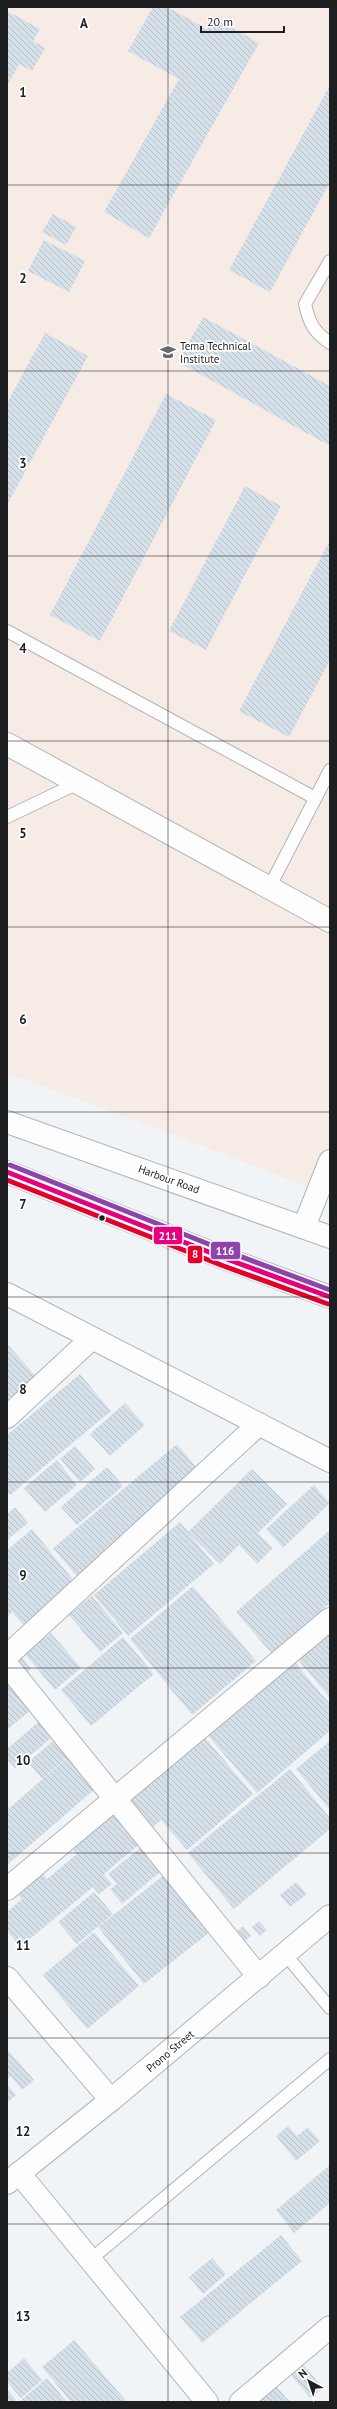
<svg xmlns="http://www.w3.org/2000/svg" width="337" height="2409" font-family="'PT Sans',sans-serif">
<defs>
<pattern id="building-back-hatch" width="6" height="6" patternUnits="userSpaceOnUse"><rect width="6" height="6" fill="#d6e0e9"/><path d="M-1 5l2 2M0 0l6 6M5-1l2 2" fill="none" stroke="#b7c0c8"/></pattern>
</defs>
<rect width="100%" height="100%" fill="#f1f4f7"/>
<path fill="#f6ece5" d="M7 7H330V1196L175 1135 7 1073Z"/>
<path fill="url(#building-back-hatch)" d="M153 7H167L207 29 214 17 259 43 149 238 104 212 179 79 128 51Z
M7 11 40 29 33 41 45 48 32 71 19 64 7 86Z
M330 85V182L270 292 229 270Z
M53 214 76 227 66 245 42 232Z
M44 240 85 261 69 292 28 271Z
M203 317 330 386V446L178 362Z
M45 333 88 356 7 505V403Z
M166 394 216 420 100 641 50 615Z
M245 486 281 506 206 650 169 631Z
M330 540V660L289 737 239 711Z
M7 1344 41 1382 16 1404 10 1396 7 1399Z
M80 1374 111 1411 10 1495 7 1492V1435Z
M125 1403 145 1425 110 1456 90 1434Z
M177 1444 201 1473 78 1578 53 1548Z
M75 1446 95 1469 80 1482 60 1459Z
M57 1460 77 1485 45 1512 24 1488Z
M107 1467 123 1486 77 1525 61 1507Z
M252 1469 287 1504 258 1533 273 1548 257 1564 239 1545 220 1564 188 1532Z
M314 1485 330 1503 283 1548 266 1529Z
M15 1507 28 1523 7 1540V1514Z
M180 1522 214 1564 128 1636 94 1595Z
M32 1529 78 1586 26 1628 12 1612 7 1617V1550Z
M330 1530V1603L272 1654 236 1612Z
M193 1586 256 1661 192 1715 130 1639Z
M92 1596 123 1633 100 1652 69 1615Z
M330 1627V1698L295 1656Z
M51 1633 81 1668 55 1690 25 1654Z
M123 1637 154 1674 91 1726 61 1690Z
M20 1655 31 1669 20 1678 9 1664Z
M292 1659 330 1704V1731L257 1793 205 1732Z
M7 1677 33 1708 7 1730Z
M42 1719 55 1735 15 1768 7 1759V1749Z
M202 1734 253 1794 187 1850 161 1820 151 1829 126 1799Z
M58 1737 72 1753 42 1779 28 1762Z
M330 1741V1810L296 1769Z
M68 1757 95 1789 7 1865V1810Z
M290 1769 330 1818V1829L234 1909 188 1853Z
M116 1808 143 1841 104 1874 112 1884 99 1894 93 1887 20 1947 7 1931V1912L22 1899 13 1889 38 1868 47 1879 77 1854 70 1845Z
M140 1848 160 1872 122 1904 110 1889 117 1884 108 1874Z
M164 1875 210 1932 144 1984 98 1927Z
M296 1882 307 1894 290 1907 280 1895Z
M94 1892 113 1914 77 1944 58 1922Z
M259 1921 267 1930 260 1936 252 1927Z
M243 1926 251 1936 241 1945 233 1935Z
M94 1932 139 1986 87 2029 43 1975Z
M7 2049 34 2080 22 2090 11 2076 7 2079Z
M7 2084 16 2095 7 2103Z
M288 2126 297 2136 308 2127 320 2141 296 2161 276 2136Z
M330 2165V2203L294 2233 276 2210Z
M281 2235 302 2261 202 2343 180 2317Z
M212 2258 226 2274 203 2294 189 2277Z
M74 2340 127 2402H71L42 2367Z
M24 2358 42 2380 21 2398 7 2382V2373Z
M302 2363 323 2388 310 2398 289 2373Z
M47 2378 67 2402H19Z
M274 2384 290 2402H253Z
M7 2389 16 2400 14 2402H7Z"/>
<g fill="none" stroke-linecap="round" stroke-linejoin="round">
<defs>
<path id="lane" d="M330 261 305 304C309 323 314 332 330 343
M7 631 315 798
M7 817 78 783
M269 888 330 770
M285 1954 330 2008
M90 2260 330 2059"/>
<path id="street" d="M7 744 330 921
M304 1227 330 1161
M7 1294 330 1461
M7 1417 91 1339
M7 1656 259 1424
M7 1665 259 1977
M7 1889 330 1619
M7 1978 111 2100
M19 2173 207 2402
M241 2402 330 2327"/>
<path id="secondary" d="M7 2183 111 2100 330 1916"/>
<path id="highway" d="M7 1122 330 1237
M7 1172 224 1258 330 1297"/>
</defs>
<use href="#lane" stroke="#b2b4b6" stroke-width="14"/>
<use href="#street" stroke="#b2b4b6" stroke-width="24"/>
<use href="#secondary" stroke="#b2b4b6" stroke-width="24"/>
<use href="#highway" stroke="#b2b4b6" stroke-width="24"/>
<use href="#lane" stroke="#fdfdfe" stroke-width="12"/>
<use href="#street" stroke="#fdfdfe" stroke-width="22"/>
<use href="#secondary" stroke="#fdfdfe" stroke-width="22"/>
<use href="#highway" stroke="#fdfdfe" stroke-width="22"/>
<defs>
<path id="bus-1" d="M7 1172 224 1258 330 1297"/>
<path id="bus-2" d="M7 1180 221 1265 328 1304"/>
<path id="bus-3" d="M10 1165 226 1251 330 1290"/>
</defs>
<use href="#bus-1" stroke="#fff" stroke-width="8"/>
<use href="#bus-2" stroke="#fff" stroke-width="8"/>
<use href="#bus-3" stroke="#fff" stroke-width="8"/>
<use href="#bus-1" stroke="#e5007d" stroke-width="5"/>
<use href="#bus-2" stroke="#e4002b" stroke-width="5"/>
<use href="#bus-3" stroke="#8e44ad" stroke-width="5"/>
</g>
<path fill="none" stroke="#1d1f21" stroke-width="1" stroke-opacity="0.55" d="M168 7V2402M7 185H330M7 371H330M7 556H330M7 741H330M7 927H330M7 1112H330M7 1297H330M7 1482H330M7 1668H330M7 1853H330M7 2038H330M7 2224H330"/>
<defs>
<symbol id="school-bare" viewBox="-9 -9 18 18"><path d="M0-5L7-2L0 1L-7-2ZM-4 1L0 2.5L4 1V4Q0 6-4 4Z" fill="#676a6c" stroke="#fff" stroke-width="2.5" paint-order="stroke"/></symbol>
</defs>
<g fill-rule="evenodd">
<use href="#school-bare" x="157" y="341" width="22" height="22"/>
</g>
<circle fill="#1d1f21" stroke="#fff" stroke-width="1.5" cx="102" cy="1218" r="3.5"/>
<g text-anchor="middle" stroke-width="3.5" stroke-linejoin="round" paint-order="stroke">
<g font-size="11" fill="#1d1f21" stroke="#fff" text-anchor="start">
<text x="180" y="350">Tema Technical<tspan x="180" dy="13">Institute</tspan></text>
</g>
<g font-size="11" fill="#1d1f21" stroke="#fff">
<text transform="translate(169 1179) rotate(20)" y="4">Harbour Road</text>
<text transform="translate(170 2051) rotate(-40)" y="4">Prono Street</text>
</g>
</g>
<g font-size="13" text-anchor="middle" font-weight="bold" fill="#1d1f21" stroke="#fff" stroke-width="3.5" stroke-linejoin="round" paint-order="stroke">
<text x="84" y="28">A</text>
<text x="23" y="97">1</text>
<text x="23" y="283">2</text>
<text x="23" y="468">3</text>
<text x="23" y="653">4</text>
<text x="23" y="838">5</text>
<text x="23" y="1024">6</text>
<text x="23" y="1209">7</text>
<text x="23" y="1394">8</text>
<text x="23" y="1580">9</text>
<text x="23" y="1765">10</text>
<text x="23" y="1950">11</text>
<text x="23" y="2136">12</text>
<text x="23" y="2321">13</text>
</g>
<g stroke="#fff" stroke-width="1.5">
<rect x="153" y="1226" width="30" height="19" rx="4" fill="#e5007d"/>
<rect x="210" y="1241" width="31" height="19" rx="4" fill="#8e44ad"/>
<rect x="187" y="1245" width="16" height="19" rx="4" fill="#e4002b"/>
</g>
<g font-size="11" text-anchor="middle" font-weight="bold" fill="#fff">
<text x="168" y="1240">211</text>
<text x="225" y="1255">116</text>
<text x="195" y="1258">8</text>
</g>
<rect width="337" height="2409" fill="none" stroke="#1d1f21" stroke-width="16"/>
<g transform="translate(309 2381) rotate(320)" stroke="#ffffff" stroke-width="3" paint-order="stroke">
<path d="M0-3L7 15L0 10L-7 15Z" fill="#1d1f21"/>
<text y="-6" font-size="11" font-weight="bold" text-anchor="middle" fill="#1d1f21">N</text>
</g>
<path d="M201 26v6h83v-6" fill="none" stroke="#1d1f21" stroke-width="2"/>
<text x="207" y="26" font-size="12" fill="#1d1f21" stroke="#ffffff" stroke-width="3" paint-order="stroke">20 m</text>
</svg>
